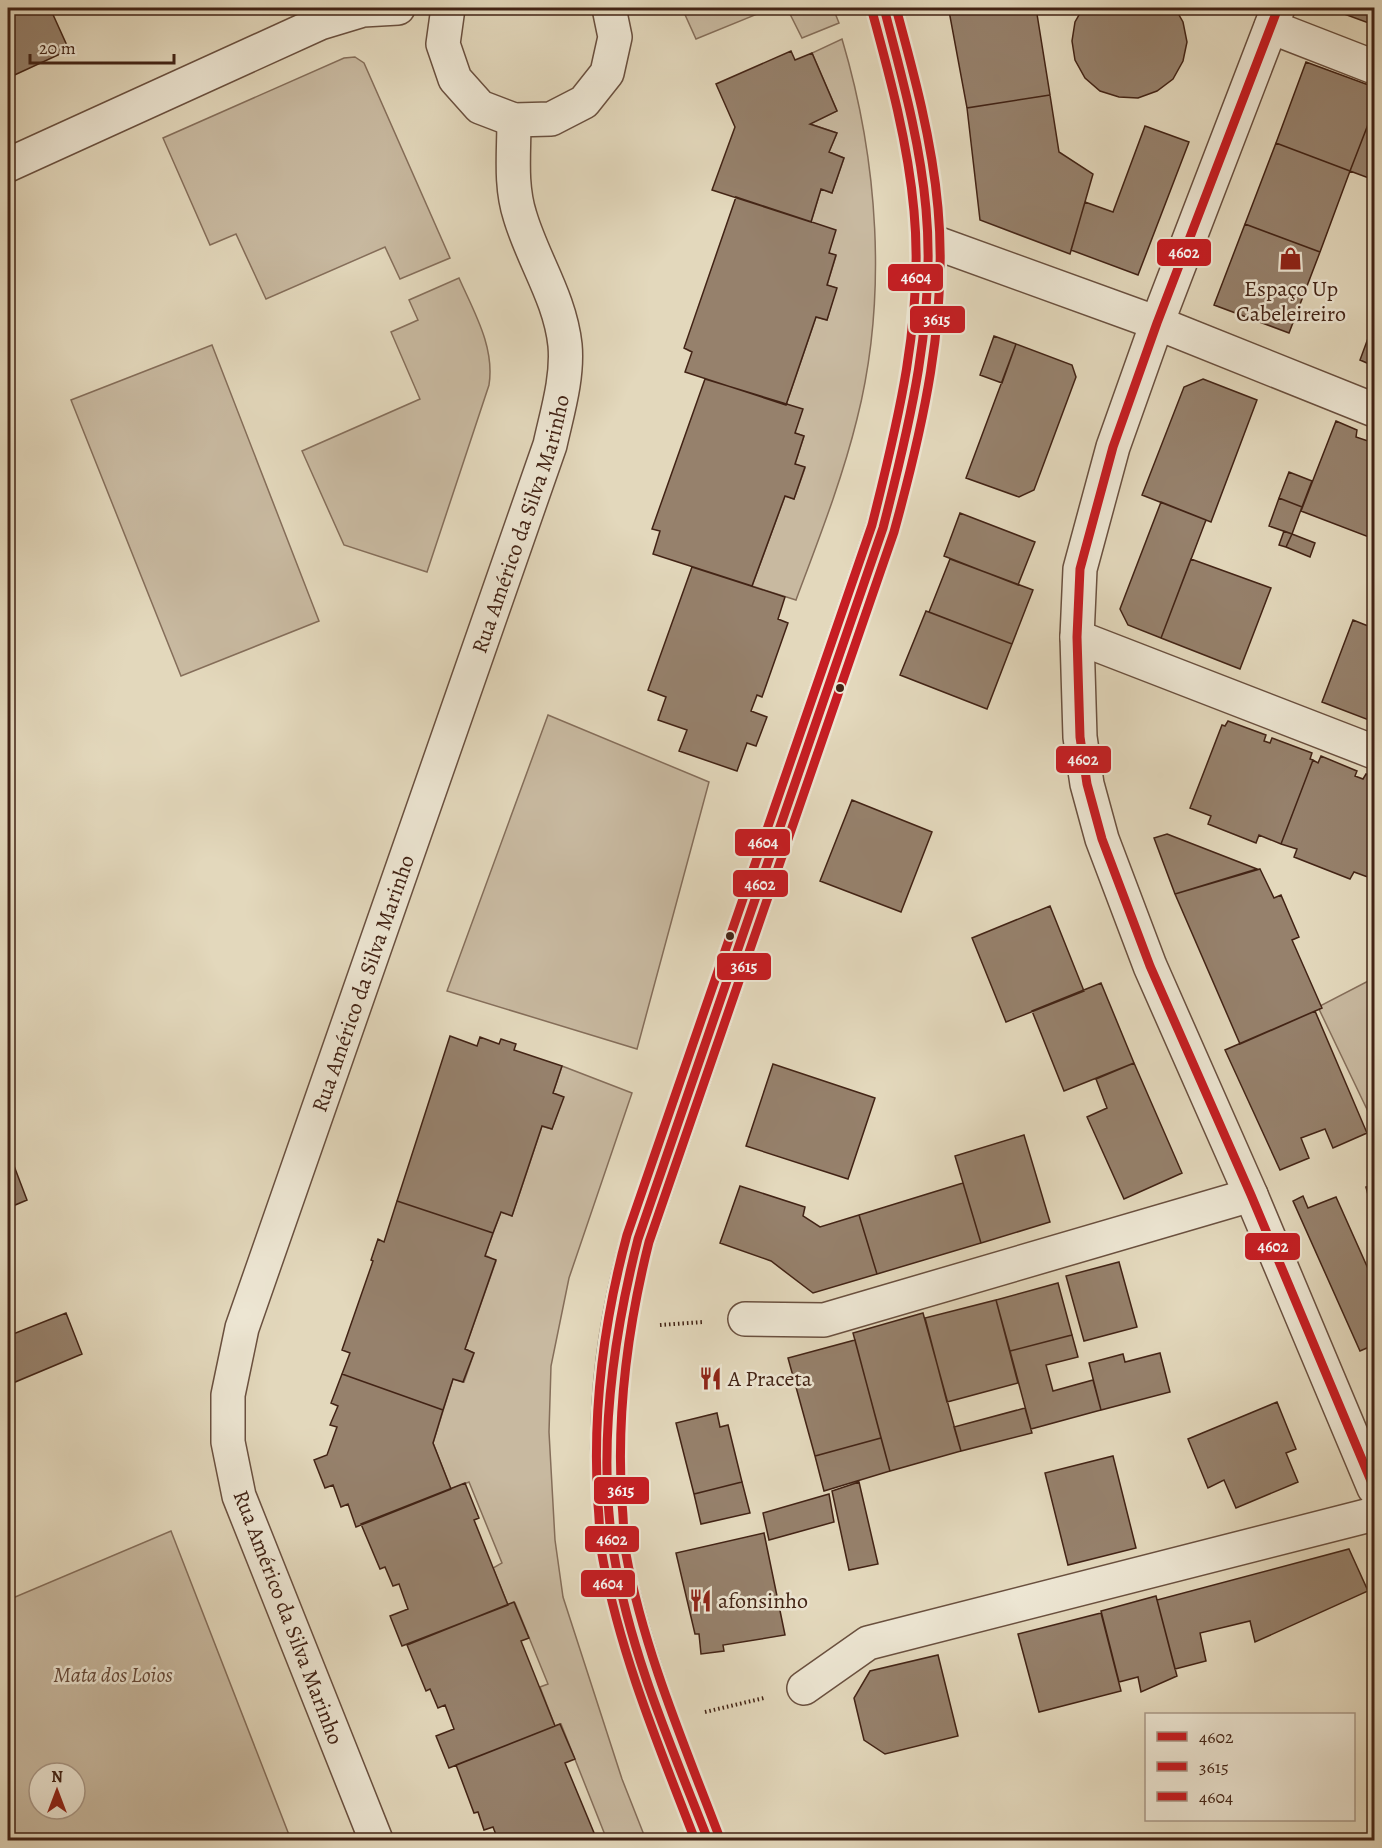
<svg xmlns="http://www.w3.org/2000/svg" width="1382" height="1848" font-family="Alegreya,serif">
<rect width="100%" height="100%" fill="#e3d8bc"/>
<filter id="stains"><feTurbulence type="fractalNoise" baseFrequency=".00333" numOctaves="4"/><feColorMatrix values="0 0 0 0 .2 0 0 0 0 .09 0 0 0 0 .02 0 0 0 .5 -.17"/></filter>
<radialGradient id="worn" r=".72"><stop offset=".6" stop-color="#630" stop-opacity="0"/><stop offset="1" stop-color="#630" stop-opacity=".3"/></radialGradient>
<path fill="#c8b9a0" stroke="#856e5a" stroke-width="1.5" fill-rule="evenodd" d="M682 8H772L696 39Z
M787 8H833L839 23 802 38Z
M842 39C878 160 888 296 857 419 842 480 818 541 796 600L752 586 785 496 794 499 805 468 795 464 804 436 795 433 786 405 816 317 827 320 836 288 827 285 836 256 829 253 811 222 821 189 832 193 844 158 829 152 837 133 810 124 837 111 812 53Z
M355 57 364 63 450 258 400 279 385 247 266 299 236 234 210 245 163 138 344 58Z
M459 278C474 312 495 347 489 385L427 572 344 545 302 451 420 399 391 332 418 320 409 300Z
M212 345 319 621 181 676 71 400Z
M548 715 709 782 637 1049 447 991Z
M1374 978V1124L1318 1007Z
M562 1066 632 1093 569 1278 551 1366 549 1432 555 1540 563 1597 622 1779 646 1840H607L561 1724 555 1726 540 1687 548 1684 515 1603 508 1605 493 1568 502 1563 469 1482 451 1489 433 1443 453 1379 464 1382 474 1353 465 1349 496 1261 485 1255 501 1212 512 1216 542 1126 552 1129 563 1097 553 1093Z
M171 1531 291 1840H8V1600ZM39 1773H75V1809H39Z"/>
<path fill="#96816c" stroke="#422315" stroke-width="1.5" d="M8 8H50L69 50 8 78Z
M977 8H1036L1050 95 967 108 949 11Z
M1083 8H1175L1183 22 1187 42 1183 61 1173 79 1157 91 1138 98 1119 97 1100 91 1085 78 1075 60 1072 41 1075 22Z
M1328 8H1374V25Z
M791 51 795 60 812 53 837 111 810 124 837 133 829 152 844 158 832 193 821 189 811 222 712 190 735 127 716 84Z
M1306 62 1374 87V109L1350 171 1276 143Z
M1050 95 1059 152 1093 174 1070 254 980 220 967 108Z
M1374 109V180L1350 171Z
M1145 126 1189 142 1138 275 1071 250 1085 202 1113 212Z
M1276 143 1350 171 1320 252 1245 224Z
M736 197 836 230 829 253 836 255 827 285 837 288 827 320 816 317 786 405 685 372 692 352 684 348Z
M1245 224 1320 252 1289 333 1214 305Z
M1374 322V366L1360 360Z
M994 336 1016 344 1002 383 980 375Z
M1016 344 1072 365 1076 377 1034 490 1019 497 966 478Z
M705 379 803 409 795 433 804 436 795 464 805 467 794 499 785 496 752 586 653 554 660 531 652 529Z
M1203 379 1257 400 1211 522 1142 495 1184 387Z
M1336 421 1357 430 1356 437 1374 443V539L1301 511Z
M1289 472 1312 481 1302 507 1279 498Z
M1279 498 1302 507 1292 534 1269 526Z
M1161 502 1206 520 1161 638 1128 625 1120 609Z
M960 513 1035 542 1018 585 944 556Z
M1284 531 1292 534 1286 547 1279 545Z
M1292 534 1315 543 1310 557 1286 547Z
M950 559 1033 590 1012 644 929 612Z
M1191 559 1271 588 1240 669 1161 638Z
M692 567 785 597 778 619 788 623 762 697 757 695 751 711 767 717 756 746 747 743 737 771 679 751 687 730 658 720 666 697 648 690Z
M926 611 1012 644 987 709 900 675Z
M1353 620 1373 628 1374 623V722L1322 702Z
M1228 721 1266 735 1264 741 1270 743 1272 738 1312 753 1310 759 1313 760 1281 844 1259 835 1256 843 1208 824 1211 816 1190 808 1222 725 1225 726Z
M1321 756 1357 771 1355 776 1363 779 1366 774 1374 777 1373 879 1354 872 1350 879 1294 857 1297 849 1281 844 1313 760 1318 763Z
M852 800 932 832 901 912 820 881Z
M1167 834 1257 869 1175 894 1154 838Z
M1260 869 1274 898 1281 895 1299 937 1292 940 1322 1008 1240 1044 1175 894Z
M1050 906 1084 991 1006 1022 972 938Z
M1101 983 1134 1063 1064 1091 1032 1011Z
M1315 1011 1367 1133 1333 1148 1325 1129 1301 1138 1309 1158 1280 1170 1225 1050Z
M450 1036 477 1046 480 1037 499 1044 501 1039 516 1044 514 1050 562 1066 553 1093 564 1097 552 1129 542 1126 512 1216 501 1212 493 1233 397 1201Z
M1134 1063 1182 1173 1124 1199 1087 1117 1107 1108 1096 1079Z
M773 1064 875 1098 848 1179 746 1146Z
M1024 1135 1050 1222 981 1243 955 1156Z
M8 1150 27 1200 8 1208Z
M963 1183 981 1243 877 1274 859 1215Z
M1374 1185V1218L1366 1187Z
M740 1186 805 1207 803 1216 820 1227 859 1215 877 1274 813 1293 771 1261 720 1243Z
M1303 1196 1308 1208 1336 1197 1374 1282V1345L1360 1351 1293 1201Z
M397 1201 493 1233 485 1256 496 1260 465 1349 474 1353 463 1382 453 1379 443 1410 342 1374 350 1353 342 1350 373 1261 371 1260 378 1239 384 1242Z
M1119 1262 1137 1327 1084 1341 1066 1276Z
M1058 1283 1072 1335 1010 1351 996 1300Z
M996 1300 1018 1383 947 1402 925 1318Z
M66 1313 82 1354 8 1385V1336Z
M923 1313 961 1451 890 1471 853 1333Z
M1072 1335 1078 1357 1046 1365 1053 1391 1093 1380 1101 1410 1031 1429 1010 1351Z
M855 1340 881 1438 815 1456 788 1358Z
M1160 1353 1170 1392 1101 1410 1089 1363 1123 1354 1125 1362Z
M342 1374 443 1410 433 1443 451 1489 356 1527 348 1504 341 1507 333 1485 325 1488 314 1460 327 1455 337 1427 330 1425 338 1406 331 1403Z
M1277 1402 1296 1449 1286 1453 1298 1482 1236 1508 1224 1480 1208 1488 1188 1439Z
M1025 1408 1032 1433 961 1451 954 1427Z
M717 1413 720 1427 728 1425 742 1482 694 1494 676 1423Z
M881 1438 890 1471 824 1491 815 1456Z
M1113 1456 1136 1548 1068 1565 1045 1473Z
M742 1482 750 1513 701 1524 694 1494Z
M859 1482 878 1564 849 1570 832 1491Z
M465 1483 479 1518 474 1520 508 1605 402 1646 390 1616 408 1609 399 1584 393 1586 385 1567 380 1569 361 1524Z
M829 1494 834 1522 769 1540 763 1513Z
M764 1533 785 1635 723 1645 724 1651 701 1654 699 1634H695L676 1553Z
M1349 1549 1368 1591 1255 1642 1250 1621 1200 1633 1206 1661 1175 1669 1157 1600Z
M1156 1596 1177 1676 1141 1692 1138 1677 1119 1682 1101 1611Z
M514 1602 529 1638 521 1641 555 1726 449 1768 436 1736 454 1729 445 1705 438 1708 430 1689 426 1691 407 1645Z
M1101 1613 1121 1691 1039 1712 1018 1634Z
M938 1655 958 1736 885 1754 864 1740 854 1698 870 1671Z
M560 1724 575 1759 565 1763 597 1840H498L493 1827 484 1830 478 1812 474 1813 456 1765Z"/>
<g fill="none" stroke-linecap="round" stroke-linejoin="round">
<defs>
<g id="minor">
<path d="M448 8 443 44 455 79 480 107 514 120 551 119 584 102 607 73 615 37 609 8"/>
<path d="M1278 8 1157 323 1113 447 1080 569 1077 637 1080 737 1087 784 1102 839 1150 966 1251 1195 1374 1488"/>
<path d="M1271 27 1374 67"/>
<path d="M8 165 320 23 363 10 398 8"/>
<path d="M928 240 1157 323 1374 410"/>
<path d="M1077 637 1374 752"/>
<path d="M745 1319 824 1320 1251 1195"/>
<path d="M804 1688 868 1643 1374 1514"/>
<path id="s1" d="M376 1840 239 1496 228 1442V1395L242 1328 550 445C557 413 568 378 565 345 560 298 533 260 520 216 510 185 514 153 514 120"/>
</g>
<path id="tertiary" d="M708 1840C673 1750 636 1659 616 1564 612 1548 612 1530 611 1514 602 1421 613 1328 638 1239L883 528C908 434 931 339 928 240 926 161 904 84 884 8"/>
</defs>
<use href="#minor" stroke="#6a503f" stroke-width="36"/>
<use href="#tertiary" stroke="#6a503f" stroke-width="36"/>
<path stroke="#422315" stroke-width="4" stroke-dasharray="1.5 3" stroke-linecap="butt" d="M660 1325 703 1322
M705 1712 764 1698"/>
<use href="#minor" stroke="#ede6d3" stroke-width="33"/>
<use href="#tertiary" stroke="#ede6d3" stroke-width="33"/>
<defs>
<path id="bus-1" d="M1278 8 1157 323 1113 447 1080 569 1077 637 1080 737 1087 784 1102 839 1150 966 1251 1195 1374 1488
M708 1840C672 1748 630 1653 614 1555 597 1450 612 1341 638 1239L883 528C910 424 936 317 926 209 920 140 901 74 884 8"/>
<path id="bus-2" d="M719 1836C684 1744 644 1651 626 1554 623 1538 624 1521 622 1504 616 1415 627 1329 649 1242L894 532C923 427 948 318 938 208 932 140 914 74 896 8"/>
<path id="bus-3" d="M695 1840C660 1749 621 1657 603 1560 599 1542 600 1523 598 1505 592 1413 603 1324 627 1235L872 525C898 422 924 317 914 211 908 143 890 77 872 11"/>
</defs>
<use href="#bus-1" stroke="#ede6d3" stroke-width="14"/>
<use href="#bus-2" stroke="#ede6d3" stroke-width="14"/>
<use href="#bus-3" stroke="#ede6d3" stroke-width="14"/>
<use href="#bus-1" stroke="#c61d23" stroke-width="9"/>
<use href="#bus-2" stroke="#c61d23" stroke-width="9"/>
<use href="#bus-3" stroke="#c61d23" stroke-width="9"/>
</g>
<defs>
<symbol id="shop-bare" viewBox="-9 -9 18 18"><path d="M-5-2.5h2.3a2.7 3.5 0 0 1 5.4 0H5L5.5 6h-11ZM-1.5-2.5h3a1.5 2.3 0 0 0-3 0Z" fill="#8f2418" stroke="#ede6d3" stroke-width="2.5" paint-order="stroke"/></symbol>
<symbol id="restaurant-bare" viewBox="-9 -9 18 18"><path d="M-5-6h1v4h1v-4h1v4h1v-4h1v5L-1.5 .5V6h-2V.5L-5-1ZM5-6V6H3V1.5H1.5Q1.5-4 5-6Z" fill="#8f2418" stroke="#ede6d3" stroke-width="2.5" paint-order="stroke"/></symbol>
</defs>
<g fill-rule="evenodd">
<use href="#shop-bare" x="1274" y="242" width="33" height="33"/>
<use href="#restaurant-bare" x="694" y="1362" width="33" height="33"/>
<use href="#restaurant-bare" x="684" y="1584" width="33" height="33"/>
</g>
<g fill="#422315" stroke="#ede6d3" stroke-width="2">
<circle cx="840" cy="688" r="5"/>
<circle cx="730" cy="936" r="5"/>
</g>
<g text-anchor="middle" stroke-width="5" stroke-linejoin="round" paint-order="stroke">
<g font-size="22" fill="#422315" stroke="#ede6d3" text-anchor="start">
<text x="1291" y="296" text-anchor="middle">Espaço Up<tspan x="1291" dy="25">Cabeleireiro</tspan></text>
<text x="728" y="1386">A Praceta</text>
<text x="718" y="1608">afonsinho</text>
</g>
<g font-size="22" fill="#422315" stroke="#ede6d3">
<text dy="8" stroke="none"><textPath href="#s1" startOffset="1392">Rua Américo da Silva Marinho</textPath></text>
<text dy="8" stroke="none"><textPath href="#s1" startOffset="906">Rua Américo da Silva Marinho</textPath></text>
<text transform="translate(289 1617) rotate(69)" y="8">Rua Américo da Silva Marinho</text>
</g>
<g font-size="22" font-style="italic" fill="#644838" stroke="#ede6d3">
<text x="113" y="1682">Mata dos Loios</text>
</g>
</g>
<g stroke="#ede6d3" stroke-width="2">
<rect x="1156" y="238" width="56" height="29" rx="6" fill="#c61d23"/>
<rect x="887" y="263" width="57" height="29" rx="6" fill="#c61d23"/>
<rect x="909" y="305" width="57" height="29" rx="6" fill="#c61d23"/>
<rect x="1055" y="745" width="57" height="29" rx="6" fill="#c61d23"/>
<rect x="734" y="828" width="57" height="29" rx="6" fill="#c61d23"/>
<rect x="732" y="869" width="57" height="29" rx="6" fill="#c61d23"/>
<rect x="716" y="952" width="56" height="29" rx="6" fill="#c61d23"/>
<rect x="1244" y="1232" width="57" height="29" rx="6" fill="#c61d23"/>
<rect x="593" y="1476" width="57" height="29" rx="6" fill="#c61d23"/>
<rect x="584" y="1525" width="56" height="28" rx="6" fill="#c61d23"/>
<rect x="580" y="1569" width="56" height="29" rx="6" fill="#c61d23"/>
</g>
<g font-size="16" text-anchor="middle" font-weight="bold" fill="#fff">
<text x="1184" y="258">4602</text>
<text x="916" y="283">4604</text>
<text x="937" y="325">3615</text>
<text x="1083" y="765">4602</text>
<text x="763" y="848">4604</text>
<text x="760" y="890">4602</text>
<text x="744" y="972">3615</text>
<text x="1273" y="1252">4602</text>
<text x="621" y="1496">3615</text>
<text x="612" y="1545">4602</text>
<text x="608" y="1589">4604</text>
</g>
<rect width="1382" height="1848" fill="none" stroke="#e3d8bc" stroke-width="30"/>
<rect x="9" y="9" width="1364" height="1830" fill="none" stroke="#422315" stroke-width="3"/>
<rect x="15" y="15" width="1352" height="1818" fill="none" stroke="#422315" stroke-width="1.5"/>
<rect x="1145" y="1713" width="210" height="108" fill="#ede6d3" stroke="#a99887" stroke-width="1.5"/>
<rect x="1157" y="1732" width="30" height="9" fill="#c61d23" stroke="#a99887" stroke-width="1.5"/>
<text x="1199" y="1743" font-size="18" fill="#422315">4602</text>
<rect x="1157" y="1762" width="30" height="9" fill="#c61d23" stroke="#a99887" stroke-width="1.5"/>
<text x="1199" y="1773" font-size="18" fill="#422315">3615</text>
<rect x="1157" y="1792" width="30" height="9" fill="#c61d23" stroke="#a99887" stroke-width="1.5"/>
<text x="1199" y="1803" font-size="18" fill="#422315">4604</text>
<g transform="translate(57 1791)"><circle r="28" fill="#ede6d3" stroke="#a99887" stroke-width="1.5"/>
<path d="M0-4.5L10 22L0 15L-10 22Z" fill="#8f2418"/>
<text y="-9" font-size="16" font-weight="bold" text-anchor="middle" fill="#422315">N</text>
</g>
<path d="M30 54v9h144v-9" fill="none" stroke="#422315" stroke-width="3"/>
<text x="39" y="54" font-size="18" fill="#422315" stroke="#ede6d3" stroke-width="4.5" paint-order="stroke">20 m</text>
<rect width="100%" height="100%" filter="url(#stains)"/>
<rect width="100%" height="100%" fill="url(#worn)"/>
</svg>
